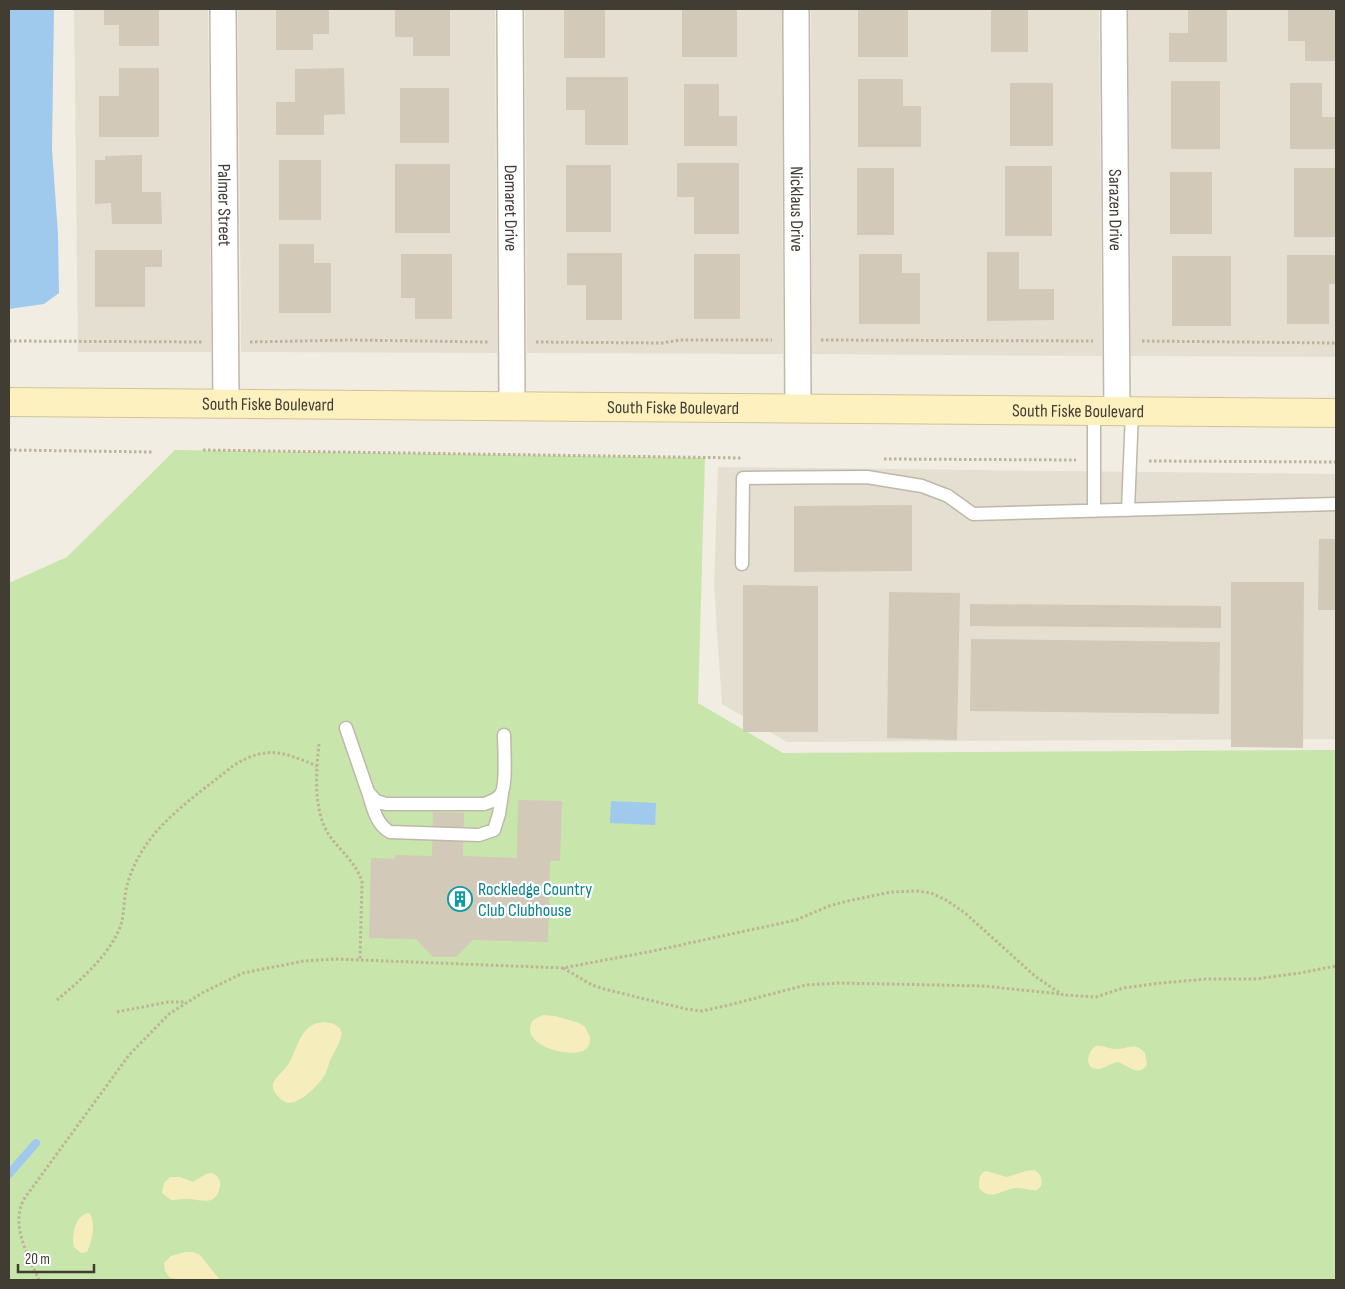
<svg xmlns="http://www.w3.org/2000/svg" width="1345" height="1289" font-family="'Sofia Sans Condensed',sans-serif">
<rect width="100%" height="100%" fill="#f1ede3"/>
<path fill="#e5dfd1" d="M74 9H208L211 352H78Z
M238 9H495L497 353 241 352Z
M525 9H782L783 354 527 353Z
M811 9H1099L1102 356 812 354Z
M1128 9H1336V357L1131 356Z
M718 467 1336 474V739L787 742 722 704 714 586Z"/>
<path fill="#c8e5ab" d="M175 450 705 458 698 703 783 753 1336 750V1280H9V583L67 557Z"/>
<path fill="#f6edbd" d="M543 1015 555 1016 579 1023 585 1027 590 1037C590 1041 590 1045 587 1048 576 1061 516 1046 533 1020Z
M324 1022C353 1025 339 1043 331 1058 328 1064 328 1070 324 1076 318 1086 294 1111 282 1100 279 1097 274 1093 273 1088 271 1080 282 1073 287 1066 295 1055 297 1039 307 1029 312 1024 317 1023 324 1022Z
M1096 1046C1104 1045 1110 1050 1118 1049 1130 1048 1135 1042 1145 1053L1147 1065C1138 1077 1129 1066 1118 1062 1111 1063 1105 1068 1099 1069 1083 1070 1087 1051 1096 1046Z
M1034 1170C1040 1173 1043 1179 1041 1186L1037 1190C1030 1191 1024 1188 1017 1188 1003 1188 991 1203 979 1188 979 1182 978 1174 986 1171L1007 1177 1026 1171Z
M212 1173C218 1176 221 1180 220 1186 217 1205 204 1201 191 1199 185 1198 177 1200 171 1200L162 1193 164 1183 170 1177H180L193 1182 206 1174Z
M88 1213 90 1214C96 1223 92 1243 87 1252L81 1253 74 1247C71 1235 75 1216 88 1213Z
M185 1252H192L199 1254 220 1280H188L170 1278 165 1271 164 1263 171 1256Z"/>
<path fill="#9fcaee" d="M9 9H54L52 149 58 234 59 293 44 304 9 309Z
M611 801 656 803 655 825 610 823Z"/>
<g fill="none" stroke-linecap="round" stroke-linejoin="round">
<path stroke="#9fcaee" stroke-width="8" d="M9 1174 36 1143"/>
</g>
<path fill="#d2c9b8" d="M104 9H159V46H119V25H104Z
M276 9H329V34H313V50H276Z
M395 9H450V56H413V37H395Z
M564 9H605V58H564Z
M682 9H737V57H682Z
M858 9H908V57H858Z
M991 9H1028V52H991Z
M1188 9H1227V62H1169V33H1188Z
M1288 9H1336V61H1305V41H1288Z
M119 68H159V137H99V96H119Z
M344 68 345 114 324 115V135H276V102H295V69Z
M566 77H628V145H585V110H566Z
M858 79H903V106H921V147H858Z
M1171 81H1220V149H1171Z
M1010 83H1053V146H1010Z
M1290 83H1322V117H1336V149H1290Z
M684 84H719V116H737V146H684Z
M400 88H449V143H400Z
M142 155V192H161L162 224H112L111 203 95 204V160H105V156Z
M279 160H321V220H279Z
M677 163H739V234H694V197H677Z
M395 164H450V233H395Z
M566 165H611V232H566Z
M1005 166H1052V236H1005Z
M857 168H894V235H857Z
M1294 168H1336V237H1294Z
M1170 172H1212V234H1170Z
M279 244H314V263H331V313H279Z
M95 250H162V267H145V307H95Z
M987 252H1019V289H1054V320L987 321Z
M567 253H622V320H586V285H567Z
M401 254H452V319H415V298H401Z
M694 254H740V319H694Z
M859 254H902V273H920V324H859Z
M1287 255H1336V284H1329V324H1287Z
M1172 256H1231V326H1172Z
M912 505V571L794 572V506Z
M1319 539H1336V610H1318Z
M1231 582H1304L1303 748 1231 747Z
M743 585 818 586V732H743Z
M889 592 960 593 957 740 887 738Z
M970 604 1221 606V628L970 626Z
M971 639 1220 642 1219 714 970 711Z
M518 800 562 801 560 861H550L548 942 473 940 456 957H433L416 939 369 938 371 858 395 859V855L432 856 433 812 464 813 463 856 517 858Z"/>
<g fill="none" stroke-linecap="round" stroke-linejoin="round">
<defs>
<path id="service" d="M1128 510 1132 412
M1094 511V412
M742 564 743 478 867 477 922 486 948 496 973 514 1336 504
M346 728 368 792 376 801 386 804H484C490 802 497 800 501 794 507 785 504 747 504 735
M369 795C373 809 377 825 390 832L479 835 494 830 499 814 502 794"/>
<g id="minor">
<path id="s1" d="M223 9 226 403"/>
<path id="s2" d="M510 9 512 406"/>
<path id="s3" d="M796 9 798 409"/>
<path id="s4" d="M1114 9 1117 412"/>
</g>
<g id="secondary">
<path id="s5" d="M9 402 1336 413"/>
</g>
</defs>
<use href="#service" stroke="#bfb8a9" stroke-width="15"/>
<use href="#minor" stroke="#bfb8a9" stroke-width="28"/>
<use href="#secondary" stroke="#d1c393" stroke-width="30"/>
<path stroke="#beb297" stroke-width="3" stroke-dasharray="2.5 2.5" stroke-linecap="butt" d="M821 340 1093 341
M9 341 202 342
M1142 341 1336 343
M250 342 351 340 488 342
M536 342 662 343 680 340H772
M9 450 152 452
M203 450 741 458
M884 459 1076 460
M1149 461 1336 462
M319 744C316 772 313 811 329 835 341 852 356 862 362 882L360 960
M563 968 592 985 604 989 686 1009 702 1011 729 1005 806 985 838 983 984 986 1060 994
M57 1000C81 980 114 951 122 921 124 911 124 900 126 890 129 875 137 858 146 845 166 815 206 788 234 765 268 745 283 752 317 766
M117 1012 168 1002H185
M39 1280C28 1256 10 1225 24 1199L129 1055 169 1014 202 993 243 973 304 961 336 959 563 968 653 951 796 920 829 906 847 901 891 892 917 891 931 893 946 900 965 913 1036 977 1063 995 1096 997 1123 988 1161 983 1207 979H1255L1300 973 1336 966"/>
<use href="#service" stroke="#fff" stroke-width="12"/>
<use href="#minor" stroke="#fff" stroke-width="25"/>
<use href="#secondary" stroke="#fdf1c0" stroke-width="28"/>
</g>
<defs>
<symbol id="building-ring" viewBox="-11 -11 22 22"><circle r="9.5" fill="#fff" stroke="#0f9aa8" stroke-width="1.5"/><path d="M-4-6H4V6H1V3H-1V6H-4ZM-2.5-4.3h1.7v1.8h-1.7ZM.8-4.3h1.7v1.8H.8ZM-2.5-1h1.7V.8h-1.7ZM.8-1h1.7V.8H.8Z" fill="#0f9aa8"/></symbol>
</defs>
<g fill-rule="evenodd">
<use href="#building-ring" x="446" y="885" width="28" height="28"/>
</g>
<g text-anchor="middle" stroke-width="4.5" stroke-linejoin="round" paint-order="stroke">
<g font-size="18" fill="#423d33" stroke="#fff">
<text dy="6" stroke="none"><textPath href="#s1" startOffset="196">Palmer Street</textPath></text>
<text dy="6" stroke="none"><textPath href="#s2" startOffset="199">Demaret Drive</textPath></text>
<text dy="6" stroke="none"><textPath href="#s3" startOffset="200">Nicklaus Drive</textPath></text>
<text dy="6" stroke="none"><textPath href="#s4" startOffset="201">Sarazen Drive</textPath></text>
<text dy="6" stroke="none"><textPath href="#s5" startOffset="259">South Fiske Boulevard</textPath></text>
<text dy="6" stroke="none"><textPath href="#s5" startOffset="664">South Fiske Boulevard</textPath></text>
<text dy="6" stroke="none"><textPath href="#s5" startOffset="1069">South Fiske Boulevard</textPath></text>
</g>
<g font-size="18" fill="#0d838f" stroke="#fff" text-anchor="start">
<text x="478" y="895">Rockledge Country<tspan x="478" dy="21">Club Clubhouse</tspan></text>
</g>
</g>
<rect width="1345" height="1289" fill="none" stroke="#423d33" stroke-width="20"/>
<path d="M18 1264v8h76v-8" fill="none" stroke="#423d33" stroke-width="2.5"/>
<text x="25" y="1264" font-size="15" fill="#423d33" stroke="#ffffff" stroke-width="4" paint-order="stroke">20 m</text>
</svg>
